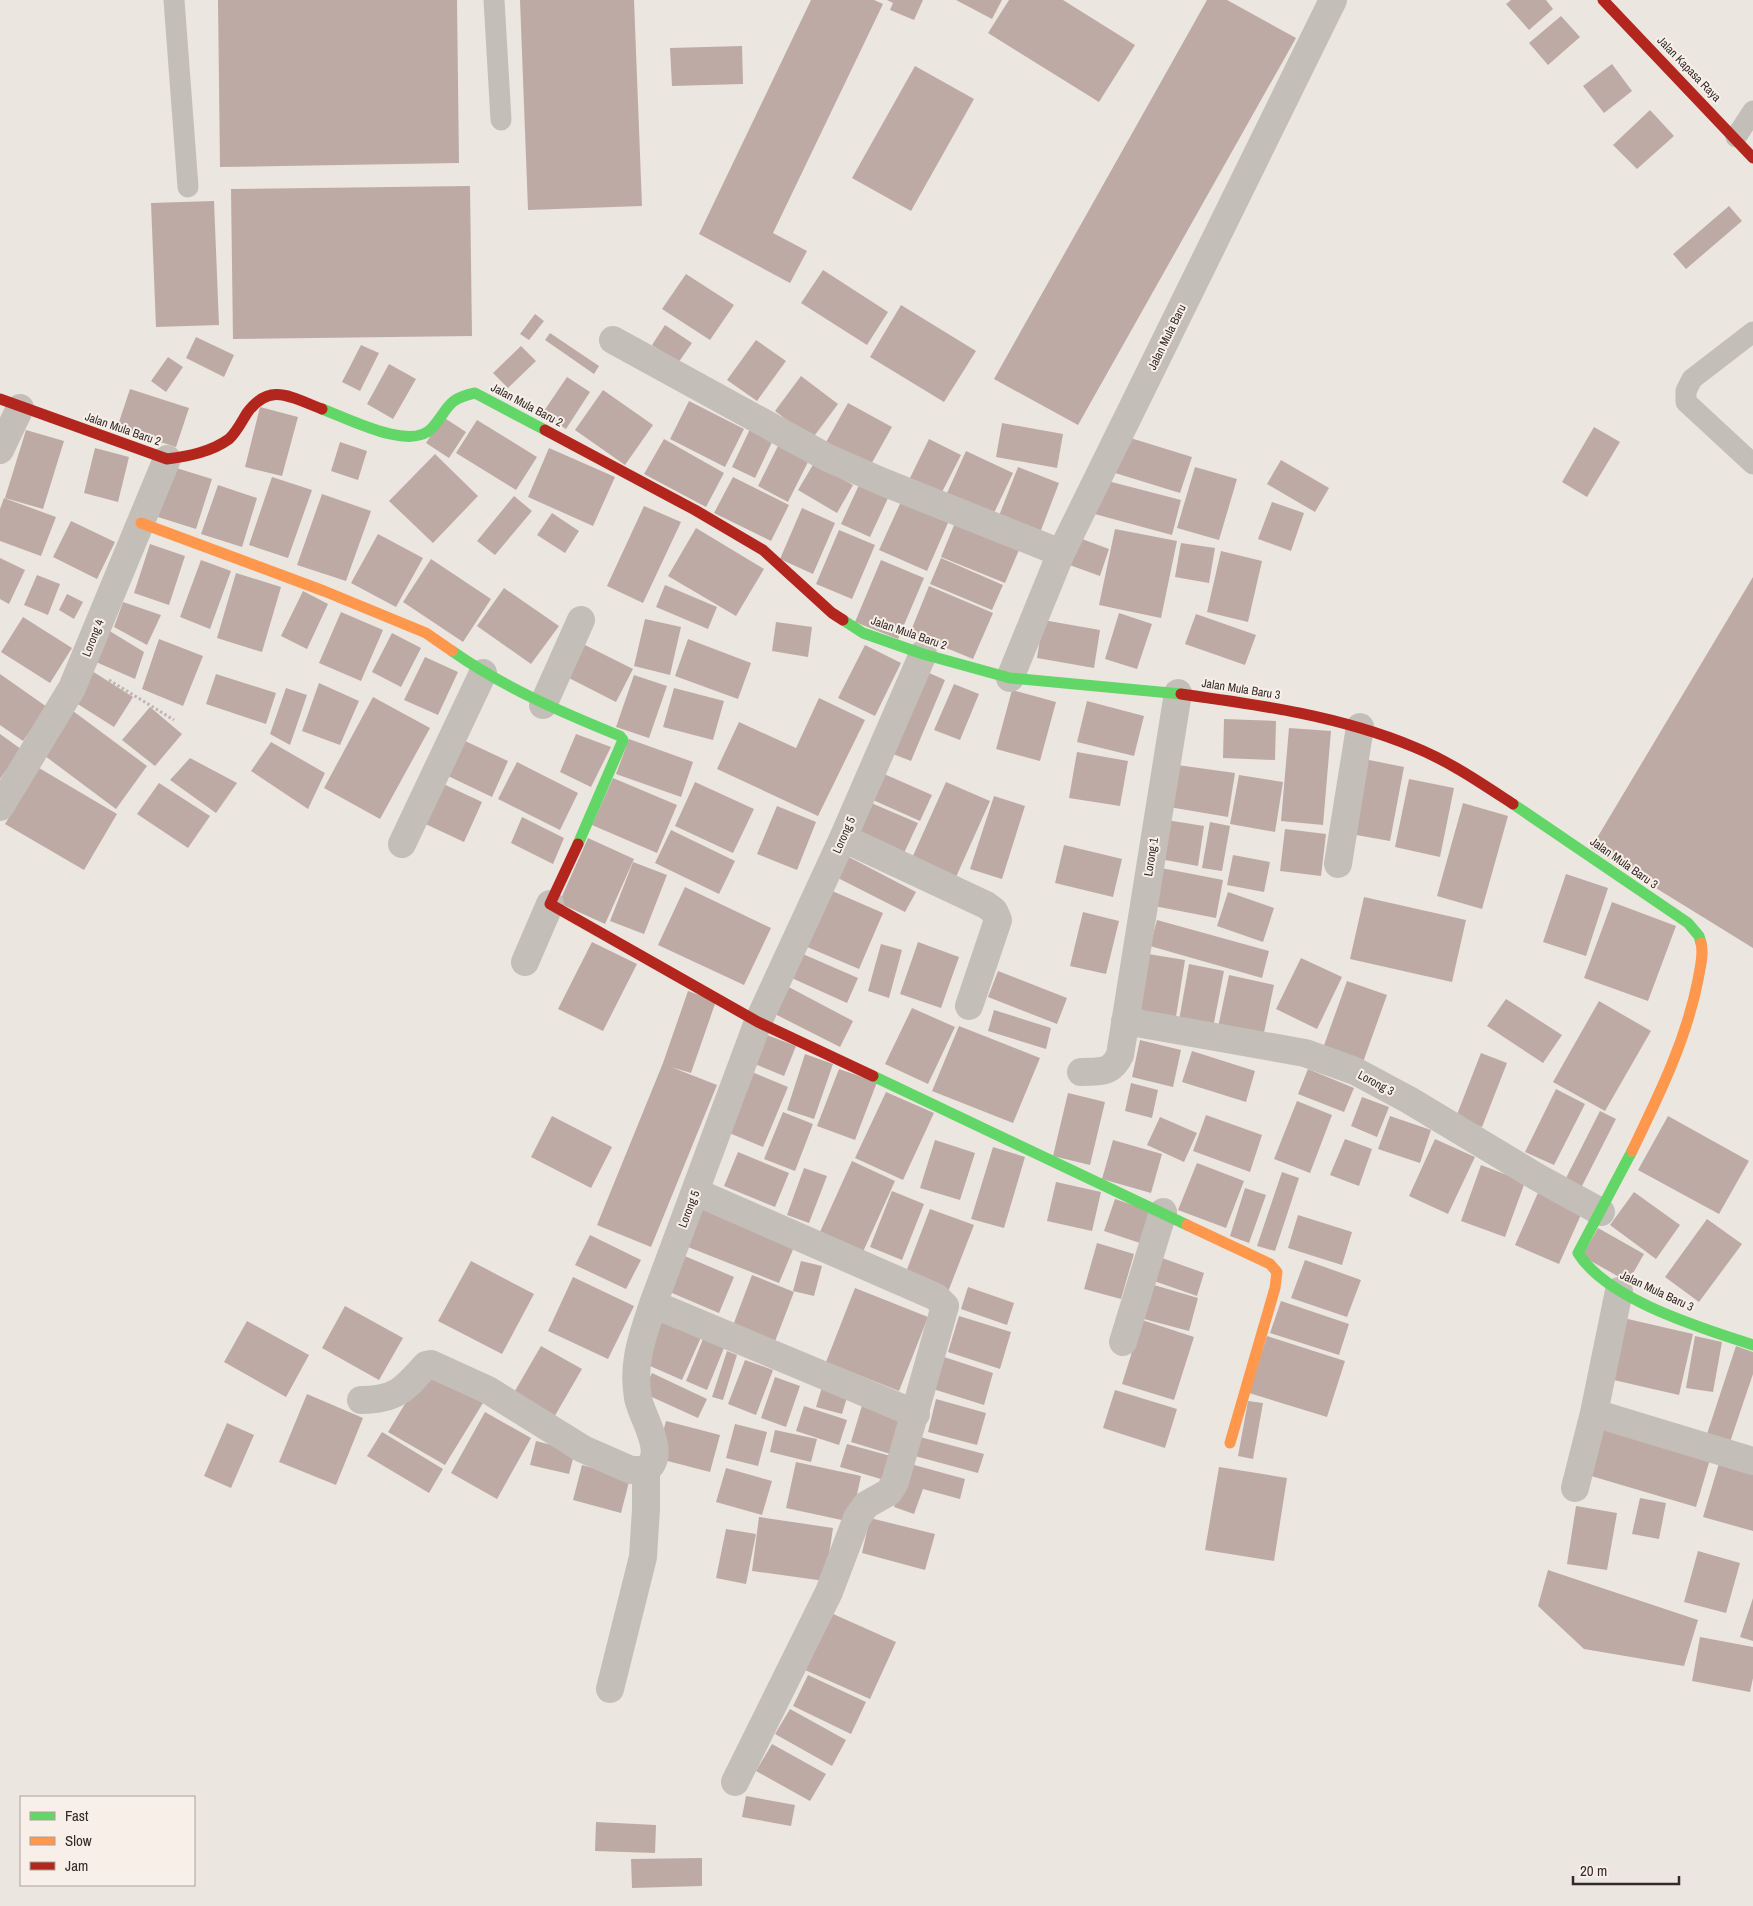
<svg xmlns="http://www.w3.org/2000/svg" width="1753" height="1906" font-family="'Archivo Narrow',sans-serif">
<rect width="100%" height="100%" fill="#ece6e0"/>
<path fill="#beaaa4" d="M218 0H457L459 163 220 167Z
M520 0H634L642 206 528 210Z
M811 0H874L883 4 773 233 807 251 790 283 699 234Z
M887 0H923L914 20 890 10 893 3Z
M956 0H1002L992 19Z
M1009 0H1063L1135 45 1099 102 988 33Z
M1207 0H1227L1296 38 1078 425 994 379Z
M1511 0H1546L1553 9 1529 30 1506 4Z
M1561 16 1580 37 1548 65 1529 43Z
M742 46 743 84 672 86 670 48Z
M1612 64 1632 91 1604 113 1583 86Z
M915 66 974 99 911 211 852 178Z
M1650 110 1674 136 1637 169 1613 145Z
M470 186 472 336 233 339 231 189Z
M214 201 219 325 156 327 151 203Z
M1729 206 1742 221 1686 269 1673 254Z
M823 270 888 312 867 345 801 303Z
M686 274 734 305 710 340 662 309Z
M901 305 976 351 944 402 870 357Z
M535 314 544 321 529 340 520 334Z
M665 325 692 343 678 363 652 345Z
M550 333 599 366 594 374 545 340Z
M196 337 234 355 224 377 186 358Z
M756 340 786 361 757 401 727 380Z
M361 345 379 353 360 391 342 382Z
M521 346 536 361 508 388 493 373Z
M168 357 183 367 166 392 151 381Z
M389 364 416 379 393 419 367 404Z
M801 376 838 404 812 439 775 411Z
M567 377 590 392 566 429 542 414Z
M130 389 189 408 176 447 117 428Z
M603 390 653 425 625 465 575 430Z
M689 401 744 429 725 467 670 439Z
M848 403 892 427 869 468 825 444Z
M260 407 298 417 282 476 245 467Z
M443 417 466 432 449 458 426 443Z
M477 420 537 457 516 490 456 453Z
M1002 423 1063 434 1057 468 996 457Z
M1594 427 1620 442 1587 497 1562 482Z
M750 429 773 440 755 478 732 467Z
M26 430 64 441 43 509 5 498Z
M1124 436 1192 457 1180 493 1112 472Z
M664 439 724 473 706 507 644 474Z
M929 439 961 455 940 496 909 480Z
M340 442 367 451 358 480 331 471Z
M779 444 809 460 788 502 758 486Z
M95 448 129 457 118 502 84 493Z
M549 448 615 477 593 526 528 497Z
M966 451 1013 473 993 515 947 493Z
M435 454 478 496 433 543 389 501Z
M1281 460 1329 488 1315 512 1267 484Z
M814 463 853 485 837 513 798 490Z
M173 467 212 479 196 529 158 517Z
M1018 467 1059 483 1038 538 997 521Z
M1195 467 1237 479 1219 540 1177 528Z
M272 477 312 490 288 558 249 545Z
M733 477 789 505 771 541 714 513Z
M1100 479 1181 500 1172 535 1091 513Z
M218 485 257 498 242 547 201 534Z
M859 485 888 498 870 537 841 524Z
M322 494 371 511 346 581 297 565Z
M904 495 951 516 927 571 879 550Z
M514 496 532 511 495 555 477 541Z
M4 498 56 517 41 556 0 541V509Z
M1272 502 1304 513 1291 551 1258 539Z
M644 506 681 522 643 603 607 586Z
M802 508 835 523 813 574 780 559Z
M552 513 579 531 565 553 537 535Z
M957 518 1021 545 1005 583 941 557Z
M71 521 115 542 97 579 53 557Z
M696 528 764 569 736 616 668 576Z
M1115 529 1177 541 1161 618 1099 605Z
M839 530 875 545 852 599 816 584Z
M378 534 423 558 396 607 351 583Z
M1074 536 1109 549 1100 576 1064 563Z
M1181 543 1215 548 1209 583 1175 577Z
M150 544 185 556 169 605 134 593Z
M1221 551 1262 561 1248 622 1207 612Z
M0 558 25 570 9 604 0 599Z
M941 558 1003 585 992 610 930 584Z
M431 559 491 599 463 642 403 602Z
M201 560 231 571 210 629 180 617Z
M881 560 924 578 898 639 855 622Z
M236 573 281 587 262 652 217 638Z
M37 575 60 584 48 615 24 605Z
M1753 577V948L1591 848Z
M665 585 717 607 708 629 656 607Z
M929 586 993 613 973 659 910 633Z
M504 588 559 626 531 664 477 626Z
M303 591 328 604 307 649 281 636Z
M67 594 83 602 74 619 59 610Z
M123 602 161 615 147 645 114 627Z
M341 612 383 630 361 681 319 663Z
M1119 613 1152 624 1137 669 1105 659Z
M1196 614 1256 635 1245 665 1185 644Z
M23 617 72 648 50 683 1 652Z
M645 619 681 627 670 675 634 666Z
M1043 620 1100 630 1094 668 1037 658Z
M776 622 812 627 808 657 772 651Z
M108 630 144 652 135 679 96 662Z
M392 633 421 648 401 687 372 672Z
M159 639 203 656 183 706 142 689Z
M688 639 751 663 738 699 675 676Z
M583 644 633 669 616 702 567 677Z
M865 645 901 663 875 716 838 698Z
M425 657 458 672 438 715 404 700Z
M920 669 945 680 911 761 885 751Z
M92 671 133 697 114 727 73 701Z
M0 674 47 707 23 741 0 725Z
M216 674 276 693 266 724 206 704Z
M634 675 667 686 649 738 616 727Z
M319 683 359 701 340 745 302 731Z
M954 684 979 694 960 740 934 730Z
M286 688 307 695 290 745 270 734Z
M674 688 724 701 713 740 663 727Z
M1012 690 1056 702 1040 761 996 749Z
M373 697 430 728 380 819 324 788Z
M819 698 865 720 818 816 717 769 739 722 796 748Z
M1087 701 1144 716 1134 756 1077 742Z
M150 707 182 734 155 766 122 740Z
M69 708 147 766 116 809 37 750Z
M1224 719 1276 721 1275 760 1223 758Z
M1289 728 1331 731 1323 825 1281 821Z
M0 734 21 749 0 779Z
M576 734 611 747 591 787 560 772Z
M629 739 693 762 681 797 616 774Z
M463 740 508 761 492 797 446 775Z
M271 742 325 773 308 809 251 771Z
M1077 752 1128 761 1120 806 1069 798Z
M190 758 237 783 216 813 170 780Z
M1359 758 1404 767 1390 841 1345 833Z
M517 762 578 793 560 830 498 799Z
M1170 764 1235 773 1228 817 1163 806Z
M39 768 117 814 84 870 5 824Z
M875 770 932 795 920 821 864 796Z
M1239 775 1283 782 1275 832 1230 824Z
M613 778 677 805 657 853 592 825Z
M1409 779 1454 788 1440 857 1395 847Z
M437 781 482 802 464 842 419 821Z
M695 782 754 809 733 853 675 826Z
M946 782 990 801 956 877 912 858Z
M159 783 210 816 188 848 137 814Z
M994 796 1025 806 1002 879 970 869Z
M862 799 918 823 904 853 849 829Z
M1463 803 1508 816 1482 909 1437 896Z
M777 806 816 822 797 870 757 854Z
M522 817 564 838 553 864 511 843Z
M1160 819 1204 826 1198 866 1154 858Z
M1210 822 1230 826 1222 871 1202 868Z
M1285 829 1326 834 1321 876 1280 871Z
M671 830 735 861 719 894 655 863Z
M588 838 634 859 605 924 559 903Z
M1064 845 1122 859 1113 897 1055 883Z
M843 854 916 892 905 912 832 875Z
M1233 855 1270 862 1264 892 1227 885Z
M633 862 667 875 644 934 610 921Z
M1156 867 1223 880 1216 918 1149 905Z
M1566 874 1608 888 1586 956 1543 942Z
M685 887 771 928 744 985 658 945Z
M830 890 883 913 859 969 805 946Z
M1228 892 1274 908 1263 942 1217 926Z
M1364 897 1466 920 1452 982 1350 959Z
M1612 902 1676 926 1648 1001 1584 978Z
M1083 912 1119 921 1106 974 1070 966Z
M1157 920 1269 951 1262 978 1150 946Z
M592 942 637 964 603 1031 558 1009Z
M918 942 959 957 941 1008 900 994Z
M881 944 902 950 889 998 868 991Z
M796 951 858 978 847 1003 785 975Z
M1142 953 1185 960 1175 1023 1132 1017Z
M1301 958 1342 977 1317 1029 1276 1009Z
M1189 964 1224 971 1212 1033 1178 1026Z
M998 971 1067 998 1057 1024 988 997Z
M1229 975 1274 985 1262 1042 1217 1032Z
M1347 981 1387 995 1362 1065 1322 1051Z
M783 984 853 1021 840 1047 769 1011Z
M688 991 716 1001 691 1073 671 1067 717 1085 651 1247 597 1225 663 1063Z
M1506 999 1562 1035 1543 1063 1487 1026Z
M1599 1001 1651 1031 1605 1111 1553 1082Z
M912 1008 955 1027 928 1084 885 1064Z
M994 1010 1051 1028 1046 1049 988 1031Z
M959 1026 1040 1058 1013 1123 932 1091Z
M767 1035 796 1046 784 1076 755 1064Z
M1140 1040 1181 1050 1173 1087 1132 1077Z
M1192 1051 1255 1071 1246 1102 1182 1082Z
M1481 1053 1507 1063 1482 1127 1456 1117Z
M805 1054 833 1064 814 1119 787 1110Z
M839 1069 877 1082 855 1140 817 1126Z
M1308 1069 1354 1088 1344 1112 1298 1094Z
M747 1070 788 1087 763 1147 722 1130Z
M1131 1083 1158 1090 1152 1118 1125 1111Z
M1556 1089 1585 1104 1554 1165 1525 1152Z
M886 1092 934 1113 903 1180 855 1158Z
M1068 1093 1105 1102 1090 1165 1053 1156Z
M1362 1097 1389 1107 1377 1137 1351 1126Z
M1297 1101 1332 1115 1310 1173 1274 1159Z
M1600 1111 1616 1119 1581 1188 1565 1180Z
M783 1112 813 1124 795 1171 764 1159Z
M1206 1115 1262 1135 1250 1172 1193 1151Z
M552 1116 612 1147 591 1188 531 1157Z
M1390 1116 1431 1130 1420 1163 1378 1149Z
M1668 1116 1749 1161 1719 1214 1638 1170Z
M1160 1117 1197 1133 1184 1162 1147 1145Z
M1345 1139 1372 1149 1359 1186 1330 1175Z
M1435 1139 1475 1157 1448 1214 1409 1196Z
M935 1140 975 1153 960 1200 920 1188Z
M1113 1140 1162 1154 1151 1193 1102 1179Z
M993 1147 1025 1157 1004 1228 971 1219Z
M738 1152 789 1173 775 1207 724 1186Z
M852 1161 895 1181 862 1254 819 1234Z
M1197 1163 1244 1181 1226 1228 1178 1210Z
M1481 1165 1525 1182 1505 1237 1461 1221Z
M804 1168 827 1176 809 1223 787 1215Z
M1282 1172 1299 1178 1275 1251 1257 1246Z
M1056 1182 1101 1192 1092 1231 1047 1221Z
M1245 1188 1266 1195 1249 1243 1230 1236Z
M1540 1188 1584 1208 1559 1264 1515 1245Z
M892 1191 924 1204 902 1260 870 1247Z
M1634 1192 1680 1225 1656 1259 1610 1225Z
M1115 1199 1156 1213 1146 1245 1104 1231Z
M701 1201 797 1240 779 1283 683 1245Z
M930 1209 974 1225 946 1297 903 1280Z
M1298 1215 1352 1232 1342 1265 1288 1248Z
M1707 1219 1742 1244 1699 1302 1665 1277Z
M1598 1228 1644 1254 1628 1282 1582 1256Z
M590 1235 641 1260 626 1289 575 1265Z
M1097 1243 1134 1254 1121 1299 1084 1289Z
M680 1254 734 1277 719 1313 665 1290Z
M1162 1258 1204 1273 1197 1296 1154 1281Z
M1305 1260 1361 1280 1347 1317 1291 1298Z
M471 1261 534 1294 502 1354 438 1321Z
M801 1261 822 1266 814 1296 793 1291Z
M752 1275 794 1292 774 1344 732 1328Z
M573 1277 634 1306 608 1359 548 1331Z
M1154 1285 1198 1298 1189 1331 1144 1319Z
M968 1287 1014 1303 1007 1325 961 1309Z
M855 1288 928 1317 899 1391 826 1362Z
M1281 1301 1349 1324 1339 1355 1270 1333Z
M345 1306 403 1338 379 1380 322 1348Z
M661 1315 703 1333 682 1380 641 1362Z
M959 1316 1011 1332 1000 1369 948 1352Z
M1619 1317 1693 1334 1679 1395 1605 1378Z
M1142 1320 1194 1337 1174 1400 1122 1384Z
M247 1321 309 1355 286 1397 224 1362Z
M705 1334 726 1343 707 1390 686 1381Z
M1267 1336 1345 1361 1327 1417 1249 1393Z
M1695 1336 1722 1342 1713 1392 1686 1388Z
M541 1346 582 1369 553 1419 512 1396Z
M1736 1346 1753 1352V1374L1729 1445 1706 1437Z
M727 1351 737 1355 723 1400 712 1397Z
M944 1357 993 1373 984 1405 933 1389Z
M745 1360 773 1370 756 1415 728 1404Z
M426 1369 483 1403 445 1465 388 1432Z
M652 1373 707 1399 698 1418 643 1393Z
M775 1377 800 1386 786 1427 761 1418Z
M822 1387 848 1394 842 1414 816 1407Z
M1115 1390 1177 1409 1165 1448 1103 1428Z
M307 1394 363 1418 336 1485 279 1462Z
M936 1399 986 1413 977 1445 928 1432Z
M1248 1401 1263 1403 1253 1459 1238 1456Z
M863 1402 909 1417 897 1456 851 1442Z
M804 1406 847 1420 839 1445 796 1431Z
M485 1412 531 1438 497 1499 451 1473Z
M666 1421 720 1435 710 1472 656 1458Z
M1596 1422 1711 1456 1696 1507 1581 1473Z
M227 1423 254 1435 231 1488 204 1476Z
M735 1424 767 1432 758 1466 726 1458Z
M775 1430 817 1439 811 1462 770 1452Z
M382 1432 443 1469 429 1493 367 1456Z
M920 1437 984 1454 978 1473 915 1456Z
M536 1441 575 1451 569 1474 530 1465Z
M847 1444 898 1458 891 1482 840 1467Z
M1720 1460 1753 1470V1531L1703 1517Z
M796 1462 861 1476 851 1522 786 1508Z
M907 1463 965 1479 960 1499 923 1489 914 1514 894 1507Z
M582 1465 630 1478 621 1513 573 1500Z
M1219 1467 1287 1478 1274 1561 1205 1550Z
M726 1468 772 1481 762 1515 716 1502Z
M1640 1498 1666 1503 1659 1539 1632 1534Z
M1576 1506 1617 1513 1607 1570 1567 1564Z
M759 1517 833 1528 825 1581 752 1571Z
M870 1518 935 1534 925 1570 862 1553Z
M726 1529 756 1534 746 1584 716 1578Z
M1698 1551 1740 1563 1726 1613 1684 1602Z
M1548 1570 1698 1620 1684 1666 1584 1649 1538 1606Z
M1753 1598V1641L1740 1637Z
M831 1613 896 1642 870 1699 805 1670Z
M1700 1637 1753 1647V1678L1750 1692 1692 1681Z
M808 1675 866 1702 851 1734 793 1706Z
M790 1709 846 1740 832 1766 775 1734Z
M772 1744 826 1774 810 1801 756 1771Z
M746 1796 795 1805 791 1826 742 1817Z
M596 1822 656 1825 655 1853 595 1851Z
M702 1858V1886L632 1888 631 1859Z"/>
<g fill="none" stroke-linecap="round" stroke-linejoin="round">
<path stroke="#bcb6b2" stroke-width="3" stroke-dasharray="2.5 2.5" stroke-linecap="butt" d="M109 680 174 720"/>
<path stroke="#c4beb9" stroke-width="21" d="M174 0 188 187
M494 0 501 120
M1736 137 1753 111
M1753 332 1692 379 1686 391V402L1753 464"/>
<path stroke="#c4beb9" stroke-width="28" d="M613 340 828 458 883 482 1061 553
M0 450 20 408
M1010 678 1061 553 1333 0
M543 705 581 620
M0 807 72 688 167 459
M843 838 986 905 994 911 998 920 969 1006
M402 844 483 673
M1338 864 1360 727
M525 962 550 904
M1125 1021 1305 1053 1355 1071 1409 1100 1537 1177 1601 1212
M1081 1072C1100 1071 1111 1074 1120 1055L1178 693
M696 1192 936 1297 945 1306 895 1482 889 1492 866 1505 857 1518 829 1592 735 1782
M653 1304 916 1414
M1123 1342 1163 1212
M361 1400C395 1400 404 1390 426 1365L431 1364 488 1390 583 1449 631 1470H646C668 1453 642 1419 638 1398 632 1363 642 1338 653 1304L758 1022 843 838 923 654
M1594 1413 1753 1461
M1575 1488 1594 1413 1619 1291
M610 1689 643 1557 646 1509V1470"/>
<path stroke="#63d668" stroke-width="11" d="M322 409C347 418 411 452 432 428 449 409 446 399 475 393L545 430
M843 620 863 633 923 654 1010 678 1181 694
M452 651C505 688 561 712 620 736L623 740 578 844
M1513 804 1688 923 1699 936 1701 943
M873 1076 1187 1225
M1632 1151 1578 1253C1607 1300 1702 1328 1753 1345"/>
<path stroke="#ff974d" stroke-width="11" d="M141 523 324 591 426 633 452 651
M1632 1151C1659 1095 1686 1041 1698 980 1700 967 1704 955 1701 943
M1187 1225 1270 1264 1277 1272 1275 1288 1230 1443"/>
<path stroke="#b3261e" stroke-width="11" d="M1603 0 1753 158
M0 399 167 459C189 456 211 452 229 439 236 433 242 421 247 413 270 381 292 398 322 409
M545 430 695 510 763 550 832 613 843 620
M1181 694C1260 705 1340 716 1414 747 1449 761 1481 783 1513 804
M578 844 550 904 758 1022 873 1076"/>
</g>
<g text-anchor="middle" stroke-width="4" stroke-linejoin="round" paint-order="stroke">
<g font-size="12" fill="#342b28" stroke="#f8efe8">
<text transform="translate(1689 69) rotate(46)" y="4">Jalan Kapasa Raya</text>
<text transform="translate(1167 337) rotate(-64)" y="4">Jalan Mula Baru</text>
<text transform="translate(527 405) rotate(28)" y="4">Jalan Mula Baru 2</text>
<text transform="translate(123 429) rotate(19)" y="4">Jalan Mula Baru 2</text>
<text transform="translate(909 633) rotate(19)" y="4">Jalan Mula Baru 2</text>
<text transform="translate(93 638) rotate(-68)" y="4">Lorong 4</text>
<text transform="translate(1241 689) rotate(9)" y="4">Jalan Mula Baru 3</text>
<text transform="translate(844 835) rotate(-66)" y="4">Lorong 5</text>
<text transform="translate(1151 857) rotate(-81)" y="4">Lorong 1</text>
<text transform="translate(1624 863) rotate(35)" y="4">Jalan Mula Baru 3</text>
<text transform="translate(1376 1083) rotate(28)" y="4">Lorong 3</text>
<text transform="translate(689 1209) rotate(-69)" y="4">Lorong 5</text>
<text transform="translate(1657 1291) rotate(25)" y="4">Jalan Mula Baru 3</text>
</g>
</g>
<rect x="20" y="1796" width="175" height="90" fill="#f8efe8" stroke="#aaa19b"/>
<rect x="30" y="1812" width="25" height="8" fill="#63d668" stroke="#aaa19b"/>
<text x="65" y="1821" font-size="15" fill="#342b28">Fast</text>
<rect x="30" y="1837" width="25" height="8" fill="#ff974d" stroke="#aaa19b"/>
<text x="65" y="1846" font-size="15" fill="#342b28">Slow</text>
<rect x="30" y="1862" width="25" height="8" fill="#b3261e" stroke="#aaa19b"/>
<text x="65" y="1871" font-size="15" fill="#342b28">Jam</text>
<path d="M1573 1876v8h106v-8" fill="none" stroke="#342b28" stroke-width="2.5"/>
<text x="1580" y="1876" font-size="15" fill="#342b28" stroke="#f8efe8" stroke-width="4" paint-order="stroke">20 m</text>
</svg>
